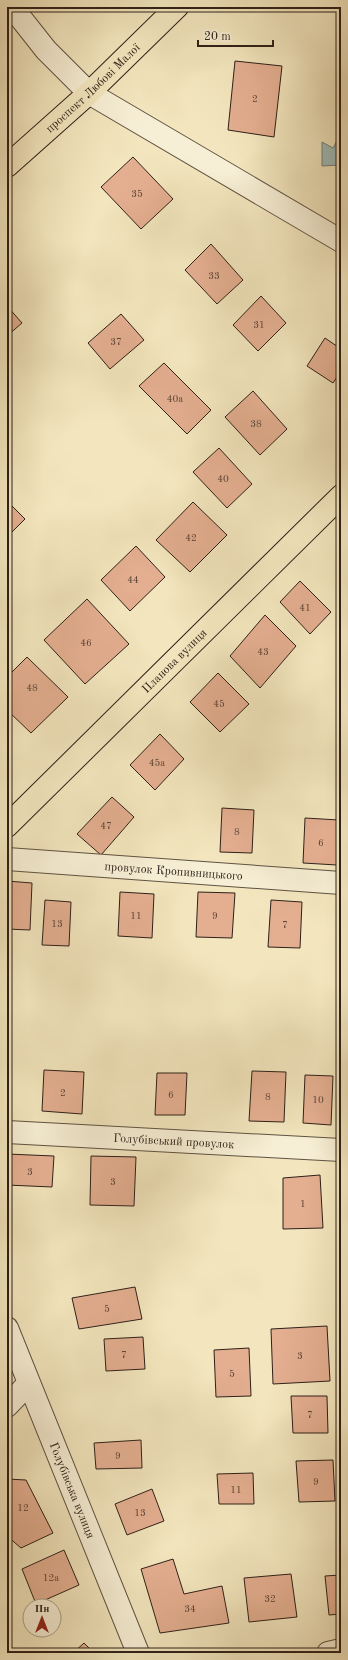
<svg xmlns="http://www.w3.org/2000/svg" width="348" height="1660" font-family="'Old Standard TT',serif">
<rect width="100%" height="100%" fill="#f3e6be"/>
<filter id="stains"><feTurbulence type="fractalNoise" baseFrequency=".005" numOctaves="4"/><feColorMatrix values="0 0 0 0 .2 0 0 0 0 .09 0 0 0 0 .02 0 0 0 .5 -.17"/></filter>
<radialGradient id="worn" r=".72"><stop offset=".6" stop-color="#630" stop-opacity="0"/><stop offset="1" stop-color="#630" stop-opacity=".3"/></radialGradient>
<path fill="#9fbdbb" stroke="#727e7a" d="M339 126H341V165L322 166V142L333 148 339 137Z"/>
<path fill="#e4af91" stroke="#2e2018" d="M235 61 282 66 274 137 228 130Z
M133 157 173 199 141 229 101 187Z
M211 244 243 280 217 304 185 270Z
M261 296 286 323 258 351 233 325Z
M7 306 22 323 7 336Z
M121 314 144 340 110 369 88 343Z
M325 338 341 349V371L333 383 307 366Z
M164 363 211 410 187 434 139 386Z
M253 391 287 429 260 455 225 417Z
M219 448 252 484 227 508 193 472Z
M7 501 25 519 7 537Z
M193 502 227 535 190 572 156 540Z
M136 546 165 577 130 611 101 580Z
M300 581 331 612 310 634 280 602Z
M87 599 129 644 85 684 44 640Z
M265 615 296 646 260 688 230 656Z
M27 657 68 697 31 733 7 710V677Z
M218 673 249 704 220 732 190 702Z
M160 734 184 759 155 790 130 765Z
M112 797 134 817 101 855 77 834Z
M222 808 254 810 252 853 220 852Z
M305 818 339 820 337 865 303 863Z
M7 881 32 883 30 930 7 929Z
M120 892 154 894 152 938 118 936Z
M198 892 235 893 232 938 196 937Z
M45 900 71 902 69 946 42 945Z
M271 900 302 902 300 948 268 947Z
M44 1070 84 1072 82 1114 42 1111Z
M252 1071 286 1072 284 1122 249 1121Z
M157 1073H187L185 1115H155Z
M305 1075 333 1076 331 1125 303 1123Z
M7 1154 54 1156 52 1187 7 1185Z
M91 1156 136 1157 134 1206 90 1205Z
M320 1175 323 1228 283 1229V1178Z
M135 1287 142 1319 79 1329 72 1298Z
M327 1326 330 1381 273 1384 271 1329Z
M143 1337 145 1369 106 1371 104 1339Z
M249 1348 251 1396 216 1397 214 1350Z
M291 1396H327L328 1433H293Z
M141 1440 142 1468 96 1469 94 1443Z
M333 1460 335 1501 299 1502 296 1461Z
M253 1473 254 1504H219L217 1474Z
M7 1479 26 1480 53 1533 21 1548 7 1536Z
M152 1489 164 1521 127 1535 115 1504Z
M64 1550 79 1585 36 1604 22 1569Z
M173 1559 184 1594 222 1586 229 1623 160 1633 141 1569Z
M291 1574 297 1617 249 1622 244 1578Z
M341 1575V1614L329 1615 325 1576Z
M84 1643 94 1653H73Z"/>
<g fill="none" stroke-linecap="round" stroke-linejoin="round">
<defs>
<g id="street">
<path d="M12 7 46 50 89 93 341 241"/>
<path id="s1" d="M7 859 341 883"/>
<path id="s2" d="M7 1132 341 1150"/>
<path id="s3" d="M7 1328 138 1653"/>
<path d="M7 1406 28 1384"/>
<path d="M328 1653 341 1650"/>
</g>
<g id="primary">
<path id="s4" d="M7 166 89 93 177 7"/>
<path id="s5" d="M7 826 341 496"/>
</g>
</defs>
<use href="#street" stroke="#5f5242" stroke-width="24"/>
<use href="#primary" stroke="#2e2018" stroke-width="24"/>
<use href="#street" stroke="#f7efd5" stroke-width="22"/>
<use href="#primary" stroke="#f3e6be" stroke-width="22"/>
</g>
<g text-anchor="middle" stroke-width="3" stroke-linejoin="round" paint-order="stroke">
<g font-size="10" fill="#5c4436">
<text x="255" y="102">2</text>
<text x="137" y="197">35</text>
<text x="214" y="279">33</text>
<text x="259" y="328">31</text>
<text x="116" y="345">37</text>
<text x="175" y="402">40а</text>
<text x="256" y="427">38</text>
<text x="223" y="482">40</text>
<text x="191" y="541">42</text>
<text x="133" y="583">44</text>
<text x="305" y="611">41</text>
<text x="86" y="646">46</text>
<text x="263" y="655">43</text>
<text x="32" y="691">48</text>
<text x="219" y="707">45</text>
<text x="157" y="766">45а</text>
<text x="106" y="829">47</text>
<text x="237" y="835">8</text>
<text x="321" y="846">6</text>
<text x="136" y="919">11</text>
<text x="215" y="919">9</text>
<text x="57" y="927">13</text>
<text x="285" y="928">7</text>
<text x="63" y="1096">2</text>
<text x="171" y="1098">6</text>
<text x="268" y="1100">8</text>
<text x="318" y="1103">10</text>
<text x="30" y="1175">3</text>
<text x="113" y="1185">3</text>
<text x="303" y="1207">1</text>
<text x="107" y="1312">5</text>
<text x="124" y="1358">7</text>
<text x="300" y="1359">3</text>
<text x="232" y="1377">5</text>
<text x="310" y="1418">7</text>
<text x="118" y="1459">9</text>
<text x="316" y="1485">9</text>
<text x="236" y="1493">11</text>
<text x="23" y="1511">12</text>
<text x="140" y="1516">13</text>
<text x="51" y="1581">12а</text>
<text x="270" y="1602">32</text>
<text x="190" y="1612">34</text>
</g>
<g font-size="12" fill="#2e2018" stroke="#f7efd5">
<text dy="4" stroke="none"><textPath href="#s4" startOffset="116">проспект Любові Малої</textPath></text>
<text dy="4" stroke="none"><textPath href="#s5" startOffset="235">Планова вулиця</textPath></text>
<text dy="4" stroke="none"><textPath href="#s1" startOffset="167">провулок Кропивницького</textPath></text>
<text dy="4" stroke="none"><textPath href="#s2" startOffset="167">Голубівський провулок</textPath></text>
<text dy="4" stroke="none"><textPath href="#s3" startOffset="175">Голубівська вулиця</textPath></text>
</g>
</g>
<rect width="348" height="1660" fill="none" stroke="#f3e6be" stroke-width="24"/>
<rect x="8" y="8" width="332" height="1644" fill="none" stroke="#2e2018" stroke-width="2"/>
<rect x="12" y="12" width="324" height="1636" fill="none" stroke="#2e2018"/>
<g transform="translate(42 1618)"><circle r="19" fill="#f7efd5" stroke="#a79c89"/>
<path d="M0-3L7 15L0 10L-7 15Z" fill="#8f2418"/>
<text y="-6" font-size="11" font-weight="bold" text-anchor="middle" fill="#2e2018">Пн</text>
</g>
<path d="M198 40v6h75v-6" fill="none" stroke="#2e2018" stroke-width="2"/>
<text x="204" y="40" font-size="12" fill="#2e2018" stroke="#f7efd5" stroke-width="3" paint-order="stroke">20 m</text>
<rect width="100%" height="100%" filter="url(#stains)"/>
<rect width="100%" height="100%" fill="url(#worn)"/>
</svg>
